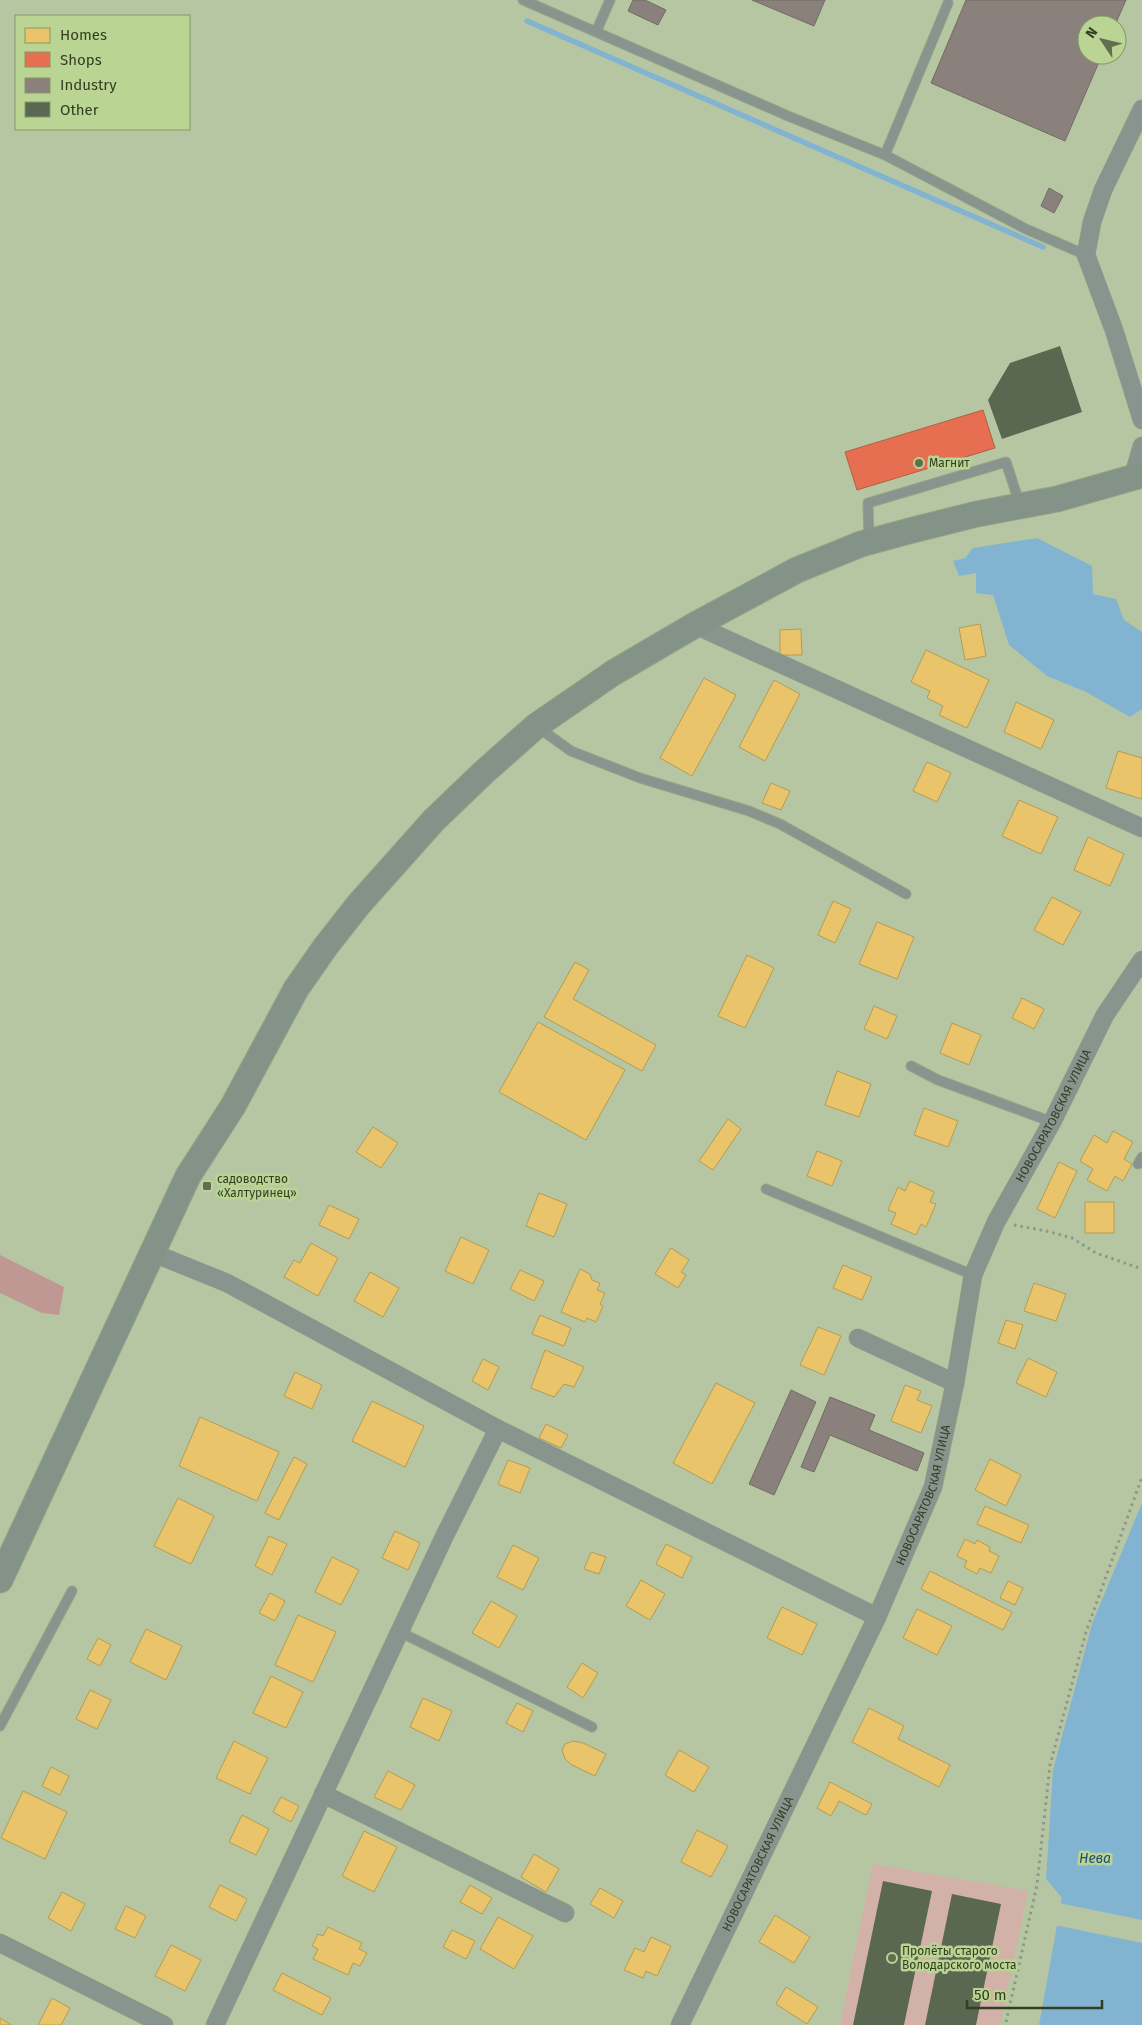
<svg xmlns="http://www.w3.org/2000/svg" width="1142" height="2025" font-family="'Fira Sans',sans-serif">
<rect width="100%" height="100%" fill="#b7c6a2"/>
<path fill="#d2b1a9" d="M873 1864 1028 1891 1000 2025H840Z"/>
<path fill="#c09893" d="M0 1255 64 1287 59 1315 42 1313 0 1293Z"/>
<path fill="#82b4d2" d="M1037 538 1092 566 1093 594 1116 599 1124 620 1142 632V709L1130 717 1086 692 1047 676 1009 645 993 595 976 593V573L959 576 953 561 965 558 973 548Z
M1142 1503V2025H1039L1062 1898 1046 1879 1053 1770 1092 1624Z"/>
<path fill="#b7c6a2" d="M1059 1903 1142 1920V1943L1055 1925Z"/>
<path fill="#e9c46a" stroke="#b29c55" d="M980 624 986 656 965 660 959 628Z
M801 629 802 655H780V630Z
M926 650 989 680 967 728 939 715 943 706 927 698 930 691 911 682Z
M704 678 736 695 692 776 660 758Z
M774 680 800 694 765 761 739 747Z
M1016 702 1054 720 1041 749 1004 732Z
M1118 751 1142 758V799L1106 788Z
M927 762 951 773 937 802 913 791Z
M771 783 790 791 781 810 762 803Z
M1019 800 1058 817 1041 854 1002 836Z
M1088 837 1124 854 1110 886 1074 870Z
M1052 897 1081 912 1063 945 1034 930Z
M833 901 851 909 835 943 818 935Z
M877 922 914 937 897 979 859 964Z
M747 955 774 968 745 1028 718 1016Z
M575 962 589 970 573 999 656 1045 642 1071 544 1017Z
M1022 998 1044 1009 1034 1029 1012 1018Z
M874 1006 897 1016 887 1039 864 1029Z
M538 1022 625 1070 586 1140 499 1092Z
M952 1023 981 1035 969 1065 940 1053Z
M837 1071 871 1084 859 1117 825 1105Z
M924 1108 958 1121 948 1147 914 1135Z
M728 1119 741 1129 713 1170 699 1161Z
M373 1127 398 1143 381 1168 356 1152Z
M1113 1131 1133 1142 1124 1159 1132 1164 1123 1181 1115 1176 1107 1191 1087 1180 1093 1169 1080 1161 1094 1135 1107 1143Z
M817 1151 842 1161 832 1186 807 1176Z
M1059 1162 1077 1171 1055 1218 1037 1209Z
M910 1181 934 1192 930 1202 936 1204 926 1227 921 1224 916 1235 891 1224 896 1213 888 1210 898 1187 905 1191Z
M539 1193 567 1204 554 1237 526 1226Z
M1085 1202H1114V1233H1085Z
M329 1205 359 1219 349 1239 319 1225Z
M461 1237 489 1250 473 1284 445 1271Z
M311 1243 338 1258 318 1296 284 1277 294 1260 300 1263Z
M671 1248 689 1260 681 1272 686 1275 678 1288 655 1274Z
M843 1265 872 1277 862 1300 833 1288Z
M580 1269 590 1274 592 1280 600 1283 597 1290 605 1293 600 1304 603 1306 596 1322 587 1318 585 1322 561 1312Z
M520 1270 544 1281 534 1301 510 1289Z
M370 1272 399 1288 383 1317 354 1301Z
M1034 1283 1066 1294 1056 1321 1024 1311Z
M540 1315 571 1328 564 1346 532 1334Z
M1006 1320 1023 1325 1015 1349 998 1343Z
M818 1327 841 1336 824 1375 800 1365Z
M545 1350 584 1367 574 1387 564 1384 554 1397 531 1388Z
M1028 1358 1057 1372 1046 1397 1016 1383Z
M483 1359 499 1367 488 1390 472 1381Z
M295 1372 322 1385 312 1409 284 1396Z
M716 1383 755 1403 712 1484 673 1463Z
M905 1385 921 1391 917 1400 932 1406 921 1433 891 1421Z
M372 1401 424 1426 405 1467 352 1441Z
M200 1417 279 1452 257 1501 179 1466Z
M546 1424 568 1435 561 1448 539 1438Z
M294 1457 307 1464 279 1520 265 1513Z
M990 1459 1021 1475 1006 1506 975 1490Z
M508 1460 530 1468 520 1493 498 1484Z
M178 1498 214 1516 191 1564 154 1546Z
M985 1506 1029 1525 1021 1543 977 1524Z
M395 1531 420 1543 408 1570 382 1558Z
M269 1536 287 1544 272 1575 255 1566Z
M965 1539 975 1544 977 1540 990 1547 989 1551 999 1556 991 1573 980 1568 977 1574 964 1567 967 1561 957 1556Z
M666 1544 692 1557 682 1578 656 1564Z
M513 1545 539 1558 523 1590 497 1577Z
M591 1552 606 1557 599 1574 584 1569Z
M332 1557 359 1570 341 1605 315 1592Z
M930 1571 1012 1612 1003 1630 921 1589Z
M641 1580 665 1594 650 1620 626 1606Z
M1008 1581 1023 1588 1015 1605 1000 1598Z
M270 1593 285 1601 275 1621 259 1613Z
M491 1601 517 1616 499 1648 472 1633Z
M782 1607 817 1624 802 1655 767 1638Z
M917 1609 952 1626 937 1655 903 1638Z
M298 1615 336 1632 313 1682 275 1665Z
M146 1629 182 1646 166 1680 130 1662Z
M98 1638 111 1645 100 1666 87 1659Z
M582 1663 598 1673 583 1698 567 1687Z
M271 1676 303 1692 286 1728 253 1713Z
M90 1690 111 1700 97 1729 76 1719Z
M423 1698 452 1711 439 1741 410 1727Z
M517 1703 533 1711 523 1732 506 1723Z
M869 1708 904 1726 898 1739 950 1765 939 1787 852 1742Z
M234 1741 268 1758 250 1794 216 1778Z
M573 1741 583 1743 606 1754 595 1776 572 1765 565 1759 562 1750 565 1744Z
M679 1750 709 1767 694 1792 665 1775Z
M51 1767 69 1776 60 1795 42 1786Z
M388 1771 415 1785 401 1810 374 1797Z
M830 1782 872 1804 866 1815 839 1801 831 1816 817 1808Z
M23 1791 67 1812 45 1859 1 1838Z
M281 1797 299 1806 291 1822 273 1812Z
M242 1815 269 1829 256 1855 229 1842Z
M697 1830 728 1846 711 1877 681 1862Z
M364 1831 397 1847 374 1892 342 1876Z
M534 1854 559 1869 546 1892 521 1877Z
M220 1885 247 1899 236 1921 209 1907Z
M470 1885 492 1898 482 1914 460 1902Z
M600 1888 623 1901 614 1918 590 1904Z
M62 1892 85 1904 71 1931 48 1918Z
M126 1906 146 1916 135 1938 115 1929Z
M775 1915 810 1937 794 1963 759 1942Z
M498 1917 533 1936 514 1969 480 1949Z
M328 1927 362 1943 359 1949 367 1953 360 1966 353 1963 348 1975 313 1959 318 1949 312 1946 318 1934 323 1936Z
M452 1930 475 1941 466 1959 443 1947Z
M651 1937 671 1946 657 1976 646 1971 643 1978 624 1970 635 1948 644 1952Z
M171 1945 201 1960 185 1991 155 1976Z
M282 1973 331 1998 322 2015 273 1990Z
M786 1987 818 2007 807 2024 776 2004Z
M52 1998 70 2008 61 2025H38Z
M0 2018 11 2025H0Z"/>
<path fill="#e76f51" stroke="#b16043" d="M983 410 995 448 857 490 845 452Z"/>
<path fill="#8a817c" stroke="#706d61" d="M633 0H645L666 10 658 25 628 11Z
M752 0H825L814 26Z
M966 0H1126L1115 25H1087V55H1102L1065 141 931 83Z
M1049 188 1063 196 1054 213 1041 206Z
M791 1390 816 1402 774 1495 749 1484Z
M830 1397 875 1415 869 1430 924 1453 917 1471 830 1435 814 1472 801 1467Z"/>
<g fill="none" stroke-linecap="round" stroke-linejoin="round">
<path stroke="#82b4d2" stroke-width="5.5" d="M527 21 1043 247"/>
</g>
<path fill="#5a6751" d="M1060 346 1082 412 1002 439 988 400 1010 363Z
M883 1881 932 1891 904 2025H853Z
M952 1894 1001 1904 976 2025H925Z"/>
<g fill="none" stroke-linecap="round" stroke-linejoin="round">
<defs>
<path id="lane" d="M523 0 788 116 885 155 1026 229 1086 255
M596 32 610 0
M885 155 948 3
M869 540 868 503 1006 462 1020 505
M539 728 571 751 640 778 749 811 780 824 906 894
M911 1066 938 1080 1052 1122
M1138 1164 1142 1157
M766 1189 973 1275
M400 1632 592 1727
M0 1726 72 1591"/>
<g id="street">
<path d="M1142 109 1103 190 1092 222 1086 255 1114 330 1142 420"/>
<path d="M1133 477 1142 446"/>
<path d="M695 625 1142 828"/>
<path d="M153 1253 227 1283 498 1429 877 1617"/>
<path d="M858 1338 955 1383"/>
<path d="M323 1794 565 1913"/>
<path d="M0 1943 164 2025"/>
<path d="M215 2025 445 1535 498 1429"/>
<path id="s1" d="M680 2025 877 1617 933 1487 955 1383 973 1275 996 1222 1052 1122 1105 1015 1142 960"/>
</g>
<path id="secondary" d="M0 1580 188 1176 233 1106 296 989 326 946 359 904 434 820 483 773 536 726 613 673 695 625 797 570 861 544 909 531 977 514 1057 499 1142 475"/>
</defs>
<use href="#lane" stroke="#97a386" stroke-width="11"/>
<use href="#street" stroke="#97a386" stroke-width="19"/>
<use href="#secondary" stroke="#97a386" stroke-width="27"/>
<path stroke="#8c988c" stroke-width="3" stroke-dasharray="2.5 4" stroke-linecap="butt" d="M1014 1225 1046 1231 1072 1238 1096 1253 1142 1269
M1006 2022 1037 1885 1050 1765 1086 1632 1142 1477"/>
<use href="#lane" stroke="#87958e" stroke-width="9"/>
<use href="#street" stroke="#87958e" stroke-width="18"/>
<use href="#secondary" stroke="#839388" stroke-width="25"/>
</g>
<g fill="#616e4f" stroke="#bad593" stroke-width="2">
<circle cx="919" cy="463" r="5"/>
<rect x="202" y="1181" width="10" height="10" rx="2.5"/>
<circle cx="892" cy="1958" r="5"/>
</g>
<g text-anchor="middle" stroke-width="5" stroke-linejoin="round" paint-order="stroke">
<g font-size="12" fill="#333e23" stroke="#bad593" text-anchor="start">
<text x="929" y="467">Магнит</text>
<text x="217" y="1183">садоводство<tspan x="217" dy="14">«Халтуринец»</tspan></text>
<text x="902" y="1955">Пролёты старого<tspan x="902" dy="14">Володарского моста</tspan></text>
</g>
<g font-size="12" fill="#333e23" stroke="#bad593">
<text dy="4" stroke="none"><textPath href="#s1" startOffset="989">НОВОСАРАТОВСКАЯ УЛИЦА</textPath></text>
<text dy="4" stroke="none"><textPath href="#s1" startOffset="584">НОВОСАРАТОВСКАЯ УЛИЦА</textPath></text>
<text dy="4" stroke="none"><textPath href="#s1" startOffset="179">НОВОСАРАТОВСКАЯ УЛИЦА</textPath></text>
</g>
<g font-size="14" font-style="italic" fill="#1e4e75" stroke="#bad593">
<text x="1095" y="1863">Нева</text>
</g>
</g>
<rect x="15" y="15" width="175" height="115" fill="#bad593" stroke="#849966"/>
<rect x="25" y="28" width="25" height="15" fill="#e9c46a" stroke="#849966"/>
<text x="60" y="40" font-size="15" fill="#333e23">Homes</text>
<rect x="25" y="52" width="25" height="15" fill="#e76f51" stroke="#849966"/>
<text x="60" y="65" font-size="15" fill="#333e23">Shops</text>
<rect x="25" y="78" width="25" height="15" fill="#8a817c" stroke="#849966"/>
<text x="60" y="90" font-size="15" fill="#333e23">Industry</text>
<rect x="25" y="102" width="25" height="15" fill="#5a6751" stroke="#849966"/>
<text x="60" y="115" font-size="15" fill="#333e23">Other</text>
<g transform="translate(1102 40) rotate(305)"><circle r="24" fill="#bad593" stroke="#849966"/>
<path d="M0-4L9 19L0 12L-9 19Z" fill="#616e4f"/>
<text y="-8" font-size="14" font-weight="bold" text-anchor="middle" fill="#333e23">N</text>
</g>
<path d="M967 2000v8h135v-8" fill="none" stroke="#333e23" stroke-width="2.5"/>
<text x="974" y="2000" font-size="15" fill="#333e23" stroke="#bad593" stroke-width="4" paint-order="stroke">50 m</text>
</svg>
